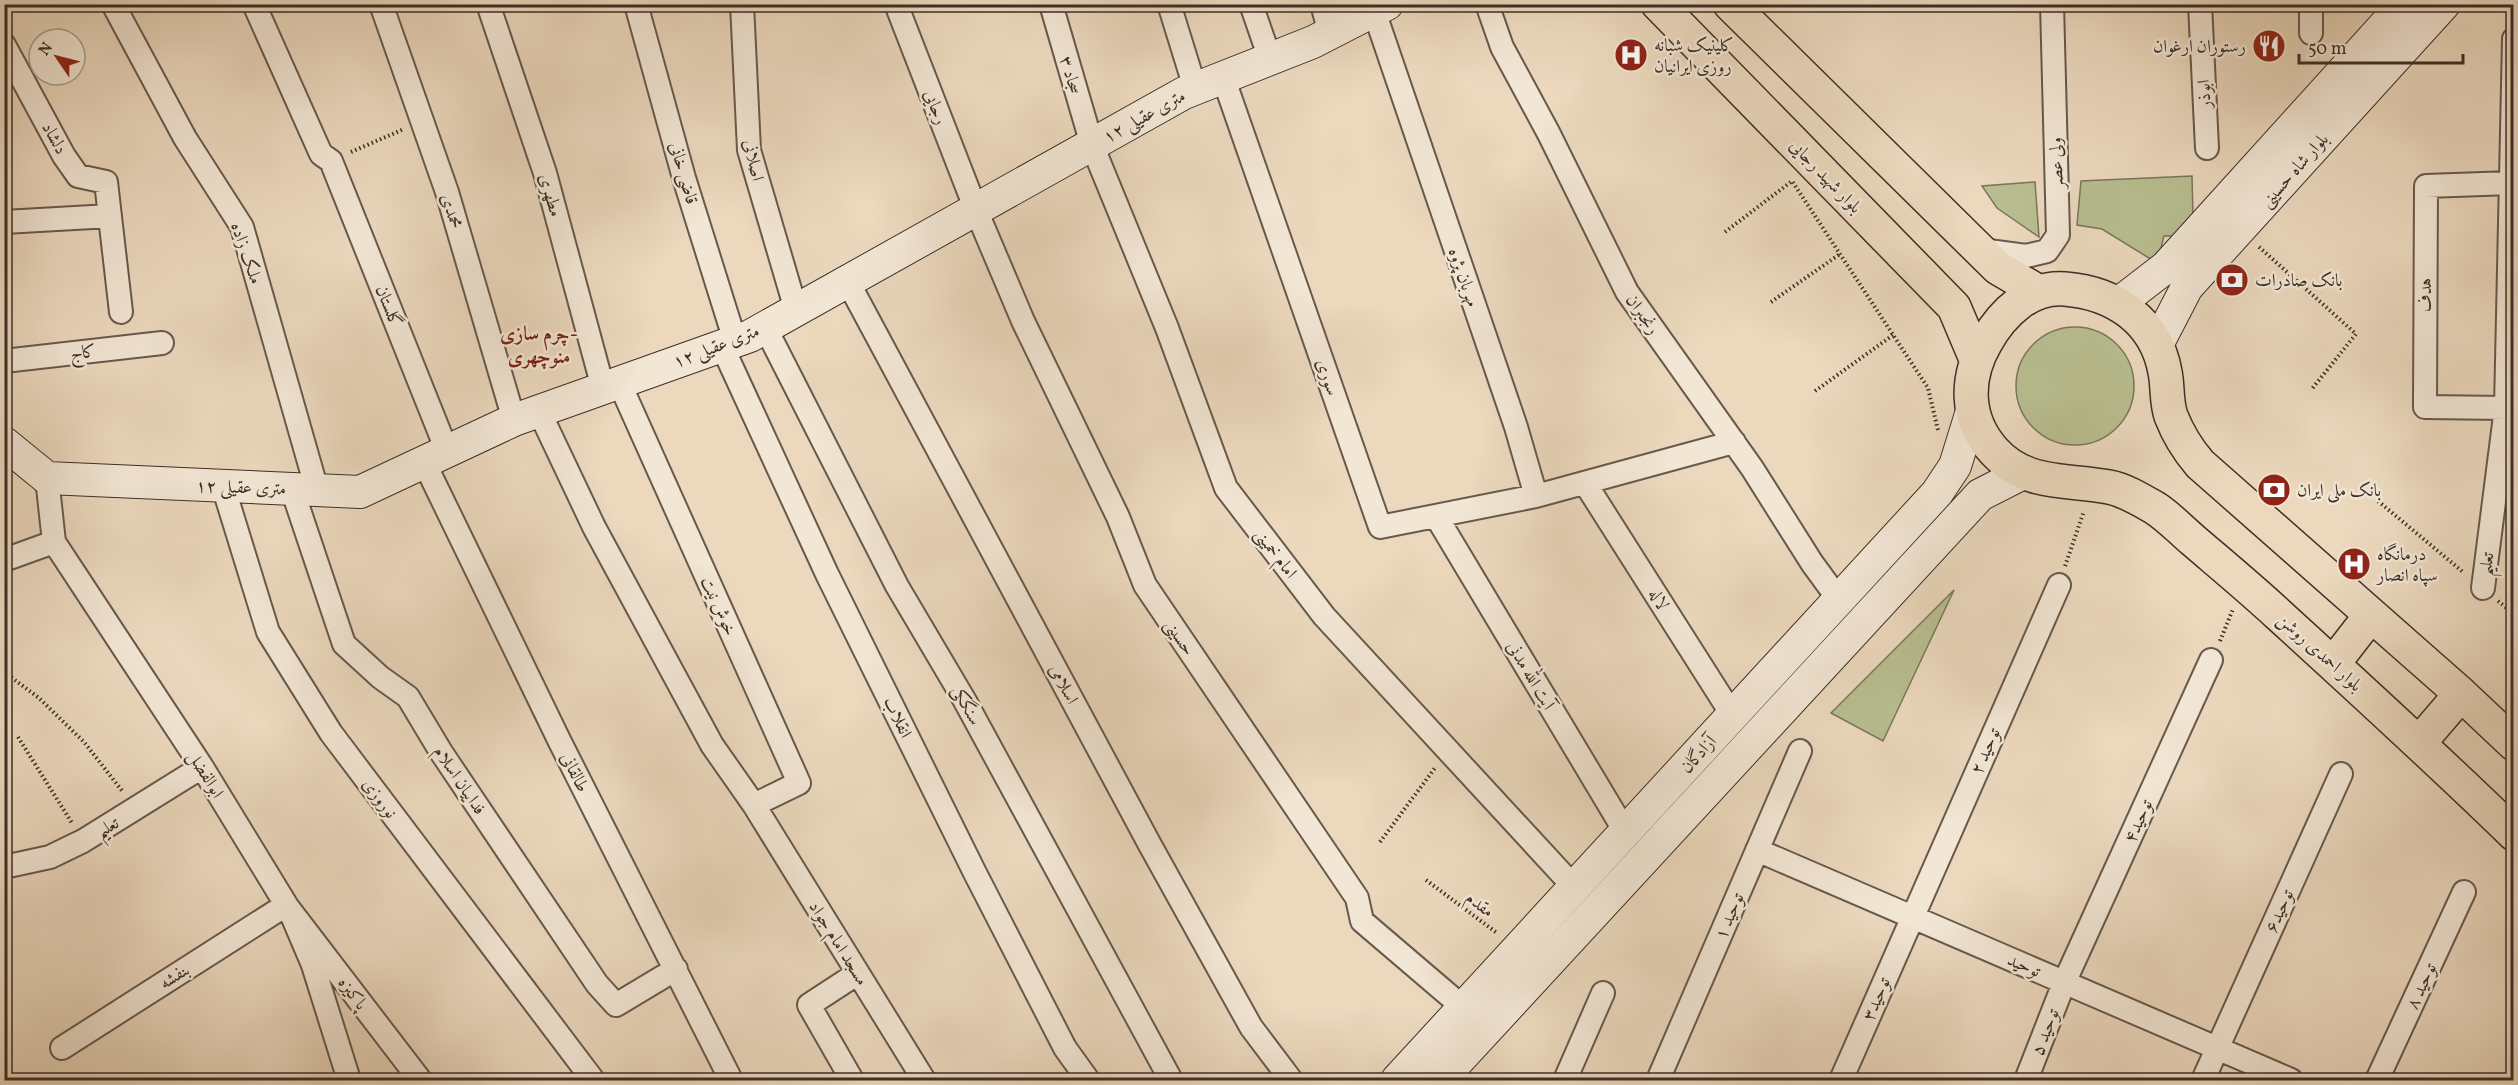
<svg xmlns="http://www.w3.org/2000/svg" width="2518" height="1085" font-family="Vollkorn,Amiri,serif">
<rect width="100%" height="100%" fill="#ebd8bd"/>
<filter id="stains"><feTurbulence type="fractalNoise" baseFrequency=".00333" numOctaves="4"/><feColorMatrix values="0 0 0 0 .2 0 0 0 0 .09 0 0 0 0 .02 0 0 0 .5 -.17"/></filter>
<radialGradient id="worn" r=".72"><stop offset=".6" stop-color="#630" stop-opacity="0"/><stop offset="1" stop-color="#630" stop-opacity=".3"/></radialGradient>
<path fill="#b8be90" stroke="#7a765c" stroke-width="1.5" d="M2192 176 2193 217 2185 236H2164L2157 263 2102 229 2077 225 2081 181Z
M2035 182 2039 237 1997 208 1982 186Z
M2016 386a59 59 0 1 1 118 0a59 59 0 1 1-118 0Z
M1954 590 1883 741 1831 713Z"/>
<g fill="none" stroke-linecap="round" stroke-linejoin="round">
<defs>
<path id="street" d="M113 4 185 138 242 227 317 490
M254 4 321 154 331 161 447 451
M381 4 447 192 514 420
M488 4 545 173 603 388
M636 4 684 178 735 341
M742 4 749 150 796 310
M896 4 976 210 1023 321 1118 517 1145 585 1357 898 1362 921 1465 1009
M1051 4 1092 145 1167 328 1226 488 1324 616 1575 888
M1169 4 1195 88
M1251 4 1270 59
M1322 4 1330 33
M1487 4 1502 47 1549 134 1627 292 1752 468 1812 563 1839 600
M2200 4 2207 148
M2311 4V33
M1374 11 1516 427 1536 496 1734 442
M4 45 64 156 78 176 106 182 121 312
M1223 77 1380 527 1536 496
M4 222 110 216
M1981 250 2026 256 2047 251 2058 235 2052 4
M848 282 1150 845 1251 1027 1291 1080
M765 327 897 586 965 701 1171 1080
M722 346 827 574 975 873 1065 1048 1088 1080
M4 361 162 343
M619 382 799 783 754 805
M2506 408 2425 407 2426 186 2511 183
M539 411 594 527 712 745 754 805 924 1080
M424 462 560 742 731 1080
M47 478 54 542 202 767 290 911 313 965 349 1080
M1585 483 1733 716
M223 486 268 632 331 733 593 1080
M292 489 344 644 380 677 408 697 441 752 597 984 616 1005 676 969
M1436 516 1626 833
M4 560 54 542
M2483 588 2506 408 2514 39
M1757 850 2291 1080
M4 867 50 857 83 841 202 767
M62 1048 286 905 420 1080
M852 1080 809 1005 858 973
M1565 1080 1603 993
M1658 1080 1800 751
M1841 1080 2059 585
M2026 1080 2064 983 2211 660
M2203 1080 2341 774
M2377 1080 2464 892"/>
<path id="secondary" d="M2118 304 2166 267 2404 4
M2157 345 2187 287 2444 4
M4 443 47 478 360 492 514 420 750 336 1184 93 1313 42 1387 4
M1397 1080 1937 493 1955 466 1972 411
M1440 1080 1980 495 2023 473"/>
<path id="highway" d="M1658 4 1954 307 1976 359
M1730 4 1998 268 2039 292
M2333 664 2371 615
M2419 743 2461 694
M2514 744 2461 694 2200 464C2188 450 2178 434 2171 416 2166 402 2168 386 2165 372 2156 321 2115 293 2065 289 2030 286 2002 313 1986 342 1965 378 1965 419 1994 451 2026 486 2066 479 2109 487 2125 490 2141 500 2155 508 2169 517 2181 530 2194 541 2222 565 2251 589 2279 615 2358 687 2437 759 2514 834"/>
</defs>
<use href="#street" stroke="#67594e" stroke-width="26"/>
<use href="#secondary" stroke="#3b2f29" stroke-width="34"/>
<use href="#highway" stroke="#3b2f29" stroke-width="36"/>
<path stroke="#3b2f29" stroke-width="4" stroke-dasharray="1.5 3" stroke-linecap="butt" d="M351 152 404 129
M1725 232 1792 181 1928 388 1938 430
M2259 247 2356 334 2311 390
M1771 302 1840 254
M1815 391 1893 335
M2378 501 2463 572
M2065 566 2084 511
M2498 601 2514 614
M2220 641 2233 609
M4 672 39 698 84 742 123 792
M18 737 72 823
M1380 842 1435 768
M1426 880 1497 933"/>
<use href="#street" stroke="#f2e6d4" stroke-width="22"/>
<use href="#secondary" stroke="#f2e6d4" stroke-width="32"/>
<use href="#highway" stroke="#ebd8bd" stroke-width="33"/>
</g>
<defs>
<symbol id="restaurant-disc" viewBox="-11 -11 22 22"><circle r="9.5" fill="#8f2418" stroke="#f2e6d4"/><path d="M-5-6h1v4h1v-4h1v4h1v-4h1v5L-1.5 .5V6h-2V.5L-5-1ZM5-6V6H3V1.5H1.5Q1.5-4 5-6Z" fill="#fff"/></symbol>
<symbol id="hospital-disc" viewBox="-11 -11 22 22"><circle r="9.5" fill="#8f2418" stroke="#f2e6d4"/><path d="M-5-5h3v3.5h4V-5h3V5h-3V1.5h-4V5h-3Z" fill="#fff"/></symbol>
<symbol id="bank-disc" viewBox="-11 -11 22 22"><circle r="9.5" fill="#8f2418" stroke="#f2e6d4"/><path d="M-6-4H6V4H-6ZM0-2.3a2.3 2.3 0 1 0 0 4.6a2.3 2.3 0 1 0 0-4.6Z" fill="#fff"/></symbol>
</defs>
<g fill-rule="evenodd">
<use href="#restaurant-disc" x="2250" y="27" width="38" height="38"/>
<use href="#hospital-disc" x="1612" y="36" width="38" height="38"/>
<use href="#bank-disc" x="2213" y="261" width="38" height="38"/>
<use href="#bank-disc" x="2255" y="471" width="38" height="38"/>
<use href="#hospital-disc" x="2335" y="545" width="38" height="38"/>
</g>
<g text-anchor="middle" stroke-width="5" stroke-linejoin="round" paint-order="stroke">
<g font-size="18" fill="#3b2f29" stroke="#f2e6d4" text-anchor="start">
<text x="1654" y="51">کلینیک شبانه<tspan x="1654" dy="21">روزی ایرانیان</tspan></text>
<text x="2246" y="52" text-anchor="end">رستوران ارغوان</text>
<text x="2255" y="286">بانک صادرات</text>
<text x="2297" y="496">بانک ملی ایران</text>
<text x="2377" y="560">درمانگاه<tspan x="2377" dy="21">سپاه انصار</tspan></text>
</g>
<g font-size="18" fill="#3b2f29" stroke="#f2e6d4">
<text transform="translate(1071 75) rotate(74)" y="6">سجاد ۳</text>
<text transform="translate(2204 94) rotate(-93)" y="6">ابوذر</text>
<text transform="translate(936 107) rotate(69)" y="6">رجایی</text>
<text transform="translate(1144 116) rotate(-29)" y="6">۱۲ متری عقیلی</text>
<text transform="translate(55 138) rotate(61)" y="6">دلشاد</text>
<text transform="translate(754 160) rotate(78)" y="6">اصلانی</text>
<text transform="translate(2056 163) rotate(-92)" y="6">ولی عصر</text>
<text transform="translate(2294 170) rotate(-48)" y="6">بلوار شاه حسینی</text>
<text transform="translate(684 173) rotate(74)" y="6">قاضی خانی</text>
<text transform="translate(1826 176) rotate(46)" y="6">بلوار شهید رجایی</text>
<text transform="translate(551 195) rotate(74)" y="6">مطهری</text>
<text transform="translate(452 211) rotate(73)" y="6">محمدی</text>
<text transform="translate(247 253) rotate(71)" y="6">ملک زاده</text>
<text transform="translate(1464 277) rotate(71)" y="6">مهربان پژوه</text>
<text transform="translate(2425 295) rotate(-90)" y="6">هدف</text>
<text transform="translate(389 306) rotate(68)" y="6">گلستان</text>
<text transform="translate(1643 314) rotate(55)" y="6">رنجبران</text>
<text transform="translate(716 346) rotate(-21)" y="6">۱۲ متری عقیلی</text>
<text transform="translate(83 352) rotate(-6)" y="6">کاج</text>
<text transform="translate(1328 377) rotate(71)" y="6">سوری</text>
<text transform="translate(241 487) rotate(2)" y="6">۱۲ متری عقیلی</text>
<text transform="translate(1276 553) rotate(53)" y="6">امام خمینی</text>
<text transform="translate(2486 564) rotate(-82)" y="6">تعلیم</text>
<text transform="translate(1659 599) rotate(58)" y="6">لاله</text>
<text transform="translate(719 606) rotate(66)" y="6">خوش نیت</text>
<text transform="translate(1180 637) rotate(56)" y="6">حسینی</text>
<text transform="translate(2320 652) rotate(42)" y="6">بلوار احمدی روشن</text>
<text transform="translate(1531 675) rotate(59)" y="6">آیت الله مدنی</text>
<text transform="translate(1064 684) rotate(62)" y="6">اسلامی</text>
<text transform="translate(967 705) rotate(61)" y="6">سنگکی</text>
<text transform="translate(898 717) rotate(64)" y="6">انقلاب</text>
<text transform="translate(1985 751) rotate(-66)" y="6">توحید ۲</text>
<text transform="translate(1698 754) rotate(-48)" y="6">آزادگان</text>
<text transform="translate(575 772) rotate(63)" y="6">طالقانی</text>
<text transform="translate(206 774) rotate(58)" y="6">ابوالفضل</text>
<text transform="translate(460 780) rotate(56)" y="6">فداییان اسلام</text>
<text transform="translate(380 798) rotate(53)" y="6">نوروزی</text>
<text transform="translate(2138 821) rotate(-66)" y="6">توحید۴</text>
<text transform="translate(107 827) rotate(-32)" y="6">تعلیم</text>
<text transform="translate(1480 904) rotate(37)" y="6">مقدم</text>
<text transform="translate(2279 911) rotate(-66)" y="6">توحید۶</text>
<text transform="translate(1729 916) rotate(-67)" y="6">توحید ۱</text>
<text transform="translate(839 943) rotate(58)" y="6">مسجد امام جواد</text>
<text transform="translate(2024 965) rotate(23)" y="6">توحید</text>
<text transform="translate(174 976) rotate(-33)" y="6">بنفشه</text>
<text transform="translate(2421 986) rotate(-65)" y="6">توحید ۸</text>
<text transform="translate(353 993) rotate(53)" y="6">پاکیزه</text>
<text transform="translate(1876 999) rotate(-67)" y="6">توحید۳</text>
<text transform="translate(2045 1032) rotate(-69)" y="6">توحید ۵</text>
</g>
<g font-size="20" font-weight="bold" fill="#7a1f14" stroke="#f2e6d4">
<text x="539" y="340">چرم سازی-<tspan x="539" dy="23">منوچهری</tspan></text>
</g>
</g>
<rect width="2518" height="1085" fill="none" stroke="#ebd8bd" stroke-width="24"/>
<rect x="6" y="6" width="2506" height="1073" fill="none" stroke="#3b2f29" stroke-width="3"/>
<rect x="12" y="12" width="2494" height="1061" fill="none" stroke="#3b2f29" stroke-width="1.5"/>
<g transform="translate(57 57) rotate(305)"><circle r="28" fill="#f2e6d4" stroke="#a99d90" stroke-width="1.5"/>
<path d="M0-4.5L10 22L0 15L-10 22Z" fill="#8f2418"/>
<text y="-9" font-size="16" font-weight="bold" text-anchor="middle" fill="#3b2f29">N</text>
</g>
<path d="M2299 54v9h164v-9" fill="none" stroke="#3b2f29" stroke-width="3"/>
<text x="2308" y="54" font-size="18" fill="#3b2f29" stroke="#f2e6d4" stroke-width="4.5" paint-order="stroke">50 m</text>
<rect width="100%" height="100%" filter="url(#stains)"/>
<rect width="100%" height="100%" fill="url(#worn)"/>
</svg>
